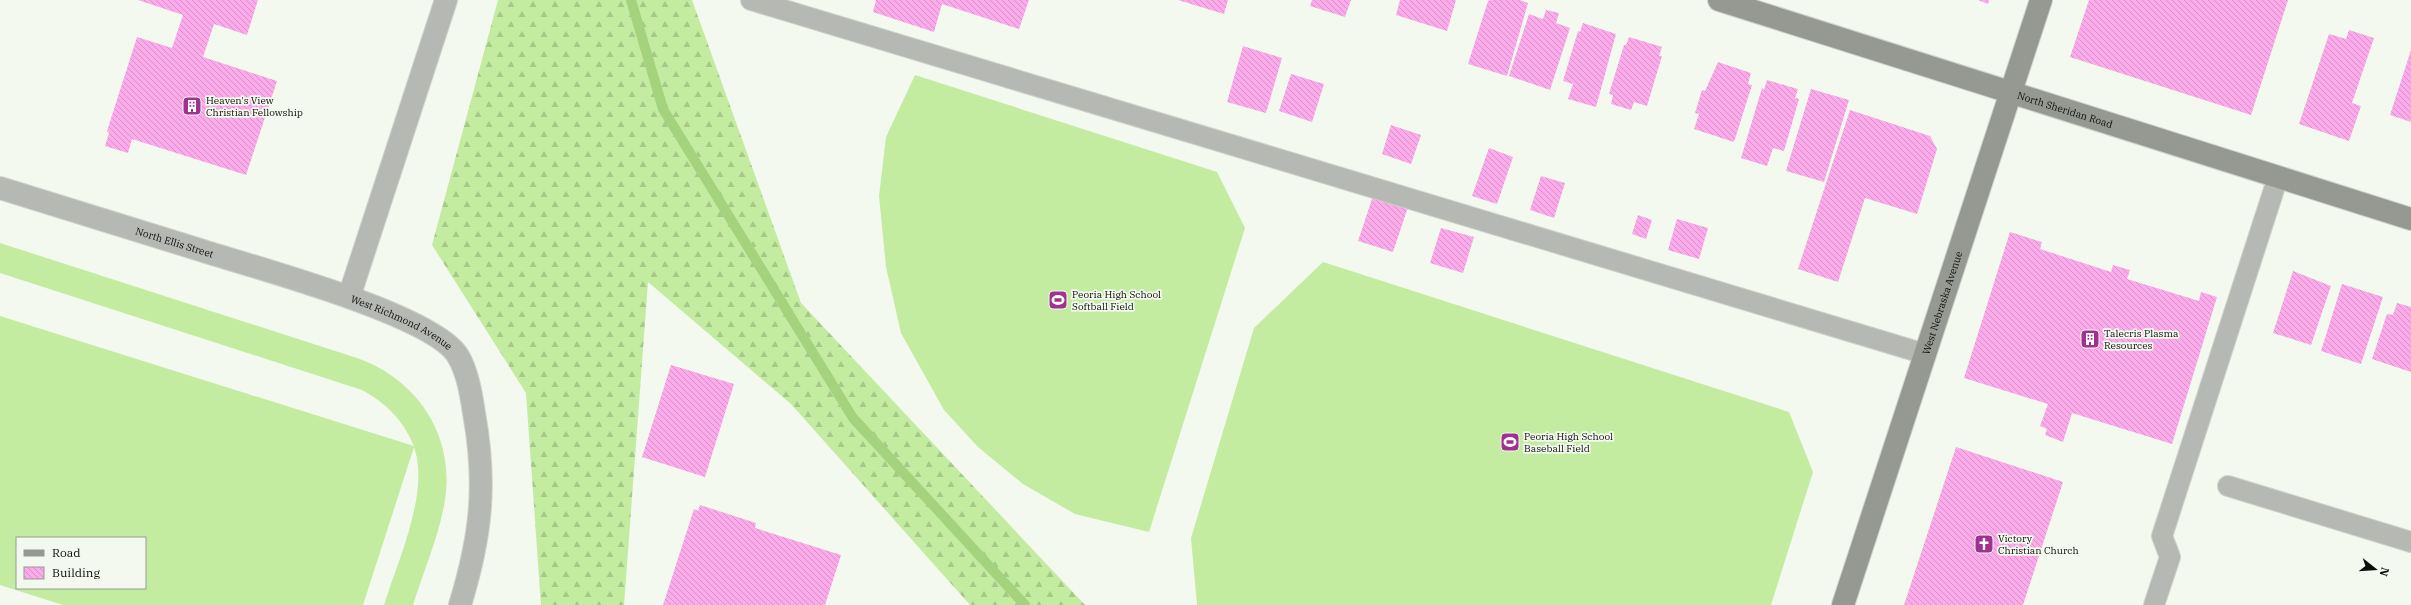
<svg xmlns="http://www.w3.org/2000/svg" width="2411" height="605" font-family="'IBM Plex Serif',serif">
<defs>
<pattern id="forest-firs" width="22" height="20" patternUnits="userSpaceOnUse"><rect width="22" height="20" fill="#c3eca1"/><path d="M5 1l3.5 6h-7zM16 11l3.5 6h-7z" fill="#a6c989"/></pattern>
<pattern id="building-back-hatch" width="6" height="6" patternUnits="userSpaceOnUse"><rect width="6" height="6" fill="#fbabea"/><path d="M-1 5l2 2M0 0l6 6M5-1l2 2" fill="none" stroke="#d692c7"/></pattern>
</defs>
<rect width="100%" height="100%" fill="#f3f9ee"/>
<path fill="#c3eca1" fill-rule="evenodd" d="M915 75 1217 172 1245 228 1149 532 1075 514 1023 484 978 447 944 410 901 333 886 267 879 196 886 137Z
M0 243 357 358C417 379 455 435 445 500 440 533 423 573 413 605H384C398 560 430 492 414 447L363 605H63L0 585V316L414 446C403 420 386 403 362 390L0 273ZM17 538H145V588H17Z
M1323 262 1789 412 1813 472 1771 605H1197L1191 538 1254 328Z"/>
<path fill="url(#forest-firs)" d="M498 0H692L801 303 1085 605H970L791 404 648 282 624 605H541L526 393 432 245Z"/>
<g fill="none" stroke-linecap="round" stroke-linejoin="round">
<path stroke="#a4d27d" stroke-width="10" d="M631 0 663 109 853 418 1025 605"/>
</g>
<path fill="url(#building-back-hatch)" d="M138 0H258L247 35 214 24 203 57 277 81 246 175 132 139 128 153 105 146 109 133 107 131 137 37 172 48 183 15Z
M876 0H1029L1019 29 942 4 934 32 873 12Z
M1178 0H1228L1224 14Z
M1312 0H1351L1345 17 1310 6Z
M1400 0H1456L1447 31 1396 15Z
M1491 0H1520L1528 3 1507 76 1468 64 1488 1Z
M1978 0H1989L1988 4Z
M2089 0H2288L2251 115 2070 57Z
M1546 10 1559 13 1556 23 1570 28 1550 90 1509 76 1529 14 1543 19Z
M1583 23 1616 34 1596 107 1568 99 1573 84 1563 81 1578 31 1580 32Z
M2349 30 2374 38 2352 103 2361 106 2349 141 2299 124 2329 34 2346 39Z
M1629 37 1662 47 1659 56H1662L1647 106 1634 102 1631 110 1611 104 1613 95 1609 94 1624 45H1626Z
M1243 46 1282 58 1266 113 1227 102Z
M2411 50V122L2390 115Z
M1718 62 1751 73 1748 84 1752 85 1734 142 1694 129 1699 114 1695 113 1702 90 1705 91Z
M1291 74 1324 84 1312 122 1279 111Z
M1767 80 1798 89 1795 98 1799 99 1784 151 1773 148 1767 166 1741 158 1762 88 1764 90Z
M1811 89 1849 100 1824 182 1786 171Z
M1850 110 1930 136 1937 149 1917 214 1865 198 1838 282 1798 269Z
M1391 125 1421 135 1411 164 1382 154Z
M1489 148 1513 157 1497 204 1472 196Z
M1541 176 1565 183 1554 218 1530 210Z
M1373 196 1408 207 1393 252 1358 241Z
M1638 215 1652 220 1646 239 1632 234Z
M1677 219 1708 228 1699 259 1668 250Z
M1441 228 1474 237 1463 273 1430 263Z
M2010 232 2042 242 2040 249 2111 272 2113 265 2130 270 2127 279 2199 301 2201 292 2217 297 2172 444 2072 413 2063 442 2045 435 2047 429 2040 426 2048 404 1964 378Z
M2293 271 2331 286 2311 345 2273 333Z
M2342 284 2383 297 2361 364 2321 351Z
M2397 303 2411 307V372L2372 359 2387 314 2393 315Z
M671 365 734 384 705 477 642 457Z
M1956 447 2063 482 2023 605H1904Z
M700 505 756 523 755 528 841 555 825 605H663L694 509 698 511Z"/>
<g fill="none" stroke-linecap="round" stroke-linejoin="round">
<defs>
<path id="lane" d="M751 0 1925 354
M2228 486 2411 542
M2154 605 2170 557 2162 536 2278 177"/>
<g id="street">
<path id="s1" d="M0 188C66 208 131 229 197 249 249 266 433 314 458 356 468 373 471 394 474 413 487 485 481 536 460 605"/>
<path d="M349 297 446 0"/>
</g>
<g id="secondary">
<path id="s2" d="M1719 0 2411 219"/>
<path id="s3" d="M1843 605 2041 0"/>
</g>
</defs>
<use href="#lane" stroke="#ced3ca" stroke-width="22"/>
<use href="#street" stroke="#ced3ca" stroke-width="24"/>
<use href="#secondary" stroke="#ced3ca" stroke-width="24"/>
<use href="#lane" stroke="#b5b8b3" stroke-width="20"/>
<use href="#street" stroke="#b5b8b3" stroke-width="22"/>
<use href="#secondary" stroke="#959992" stroke-width="22"/>
</g>
<defs>
<symbol id="building-square" viewBox="-11 -11 22 22"><rect x="-9" y="-9" width="18" height="18" rx="4" fill="#a03190" stroke="#f3f9ee"/><path d="M-4-6H4V6H1V3H-1V6H-4ZM-2.5-4.3h1.7v1.8h-1.7ZM.8-4.3h1.7v1.8H.8ZM-2.5-1h1.7V.8h-1.7ZM.8-1h1.7V.8H.8Z" fill="#fff"/></symbol>
<symbol id="stadium-square" viewBox="-11 -11 22 22"><rect x="-9" y="-9" width="18" height="18" rx="4" fill="#a03190" stroke="#f3f9ee"/><path d="M0-5a6.5 5 0 1 0 0 10a6.5 5 0 1 0 0-10ZM-3.5-1.8h7v3.6h-7Z" fill="#fff"/></symbol>
<symbol id="church-square" viewBox="-11 -11 22 22"><rect x="-9" y="-9" width="18" height="18" rx="4" fill="#a03190" stroke="#f3f9ee"/><path d="M-1.2-6h2.4v3.5h3.3v2.4h-3.3V6h-2.4V-.1h-3.3v-2.4h3.3Z" fill="#fff"/></symbol>
</defs>
<g fill-rule="evenodd">
<use href="#building-square" x="181" y="95" width="22" height="22"/>
<use href="#stadium-square" x="1047" y="289" width="22" height="22"/>
<use href="#building-square" x="2079" y="328" width="22" height="22"/>
<use href="#stadium-square" x="1499" y="431" width="22" height="22"/>
<use href="#church-square" x="1973" y="533" width="22" height="22"/>
</g>
<g text-anchor="middle" stroke-width="3.5" stroke-linejoin="round" paint-order="stroke">
<g font-size="10" fill="#0c0e0b" stroke="#f3f9ee" text-anchor="start">
<text x="206" y="104">Heaven's View<tspan x="206" dy="12">Christian Fellowship</tspan></text>
<text x="1072" y="298">Peoria High School<tspan x="1072" dy="12">Softball Field</tspan></text>
<text x="2104" y="337">Talecris Plasma<tspan x="2104" dy="12">Resources</tspan></text>
<text x="1524" y="440">Peoria High School<tspan x="1524" dy="12">Baseball Field</tspan></text>
<text x="1998" y="542">Victory<tspan x="1998" dy="12">Christian Church</tspan></text>
</g>
<g font-size="10" fill="#0c0e0b" stroke="#f3f9ee">
<text dy="4" stroke="none"><textPath href="#s2" startOffset="363">North Sheridan Road</textPath></text>
<text dy="4" stroke="none"><textPath href="#s1" startOffset="183">North Ellis Street</textPath></text>
<text dy="4" stroke="none"><textPath href="#s3" startOffset="318">West Nebraska Avenue</textPath></text>
<text dy="4" stroke="none"><textPath href="#s1" startOffset="424">West Richmond Avenue</textPath></text>
</g>
</g>
<rect x="16" y="537" width="130" height="52" fill="#f3f9ee" stroke="#979b93"/>
<rect x="24" y="550" width="20" height="6" fill="#959992" stroke="#979b93"/>
<text x="52" y="557" font-size="12" fill="#0c0e0b">Road</text>
<rect x="24" y="567" width="20" height="12" fill="url(#building-back-hatch)" stroke="#979b93"/>
<text x="52" y="577" font-size="12" fill="#0c0e0b">Building</text>
<g transform="translate(2375 569) rotate(107)" stroke="#f3f9ee" stroke-width="3" paint-order="stroke">
<path d="M0-3L7 15L0 10L-7 15Z" fill="#0c0e0b"/>
<text y="-6" font-size="11" font-weight="bold" text-anchor="middle" fill="#0c0e0b">N</text>
</g>
</svg>
